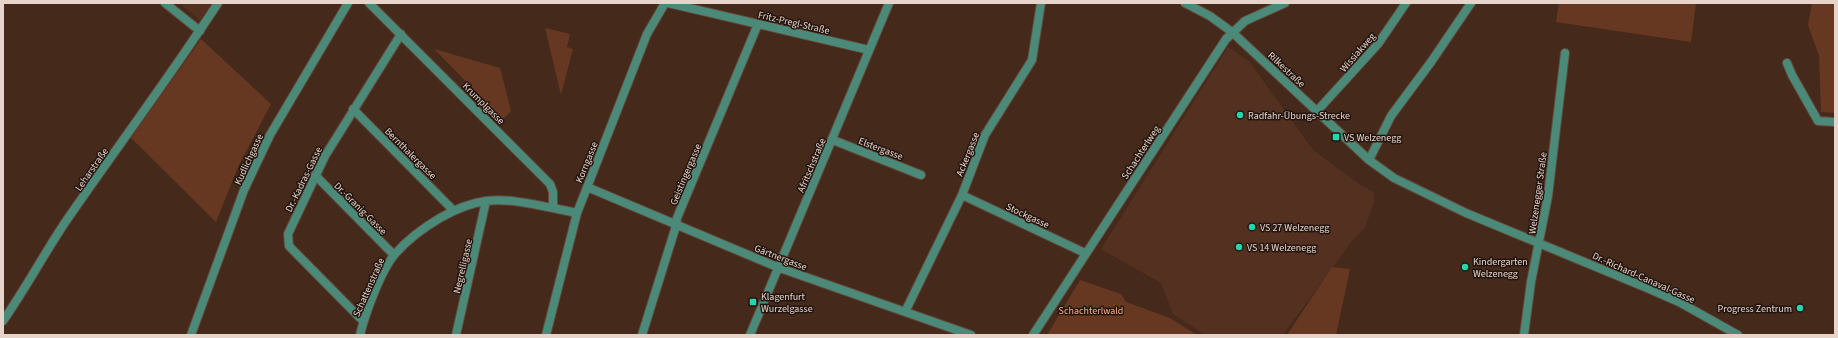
<svg xmlns="http://www.w3.org/2000/svg" width="1838" height="338" font-family="'Source Sans 3',sans-serif">
<rect width="100%" height="100%" fill="#45291b"/>
<path fill="#53301f" d="M179 3H212L200 20Z
M1228 47 1249 61 1313 150 1362 186 1374 192V202L1365 228 1352 241 1283 335H1205L1173 314 1161 283 1101 249Z"/>
<path fill="#673821" d="M1559 3H1696L1691 42 1556 22Z
M1812 3H1835V113L1821 112 1819 56 1808 25Z
M545 28 570 34 567 47 573 49 561 95Z
M201 39 271 104 238 167 216 222 131 138Z
M434 49 500 68 511 111 503 119Z
M1332 267 1350 269 1336 335H1287Z
M1080 280 1121 294 1126 302 1170 318 1197 335H1047Z"/>
<g fill="none" stroke-linecap="round" stroke-linejoin="round">
<defs>
<path id="minor" d="M165 3 200 31
M369 3 550 184 553 192V208L577 213
M668 3 869 50
M1185 3 1210 16 1232 32 1369 160 1394 178 1466 213 1647 288 1679 302 1738 335
M1787 63 1792 75 1818 121 1835 122
M353 109 454 211
M1317 111 1378 44 1406 3
M833 140 921 175
M1369 160 1391 116 1431 62 1471 3
M315 175 394 255
M587 187 777 267 971 335
M962 195 1085 253
M905 312 962 195 985 135 1032 60 1041 3
M3 321C25 289 43 256 64 224 115 150 169 78 218 3
M363 321 289 246 288 234 325 156 401 34
M191 335 244 190 270 135 348 3
M360 335C365 314 381 270 395 254 408 239 423 228 440 218 454 210 470 203 486 201 508 198 531 204 553 208
M456 335 486 201
M546 335 577 213 647 34 665 3
M642 335 676 226 677 218 758 24
M750 335 889 3
M1524 335 1531 282 1548 196 1565 53"/>
<path id="tertiary" d="M1033 335 1226 39 1245 21 1285 3"/>
</defs>
<use href="#minor" stroke="#62483a" stroke-width="10"/>
<use href="#tertiary" stroke="#62483a" stroke-width="10"/>
<use href="#minor" stroke="#4b8a78" stroke-width="8"/>
<use href="#tertiary" stroke="#4b8a78" stroke-width="8"/>
</g>
<g fill="#25d5ae" stroke="#22150f" stroke-width="1.5">
<circle cx="1240" cy="115" r="4"/>
<rect x="1332" y="133" width="8" height="8" rx="2"/>
<circle cx="1252" cy="227" r="4"/>
<circle cx="1239" cy="247" r="4"/>
<circle cx="1465" cy="267" r="4"/>
<rect x="749" y="298" width="8" height="8" rx="2"/>
<circle cx="1800" cy="308" r="4"/>
</g>
<g text-anchor="middle" stroke-width="3" stroke-linejoin="round" paint-order="stroke">
<g font-size="10" fill="#e6d3ca" stroke="#22150f">
<text transform="translate(794 22) rotate(13)" y="4">Fritz-Pregl-Straße</text>
<text transform="translate(1357 52) rotate(-49)" y="4">Wissiakweg</text>
<text transform="translate(1287 69) rotate(43)" y="4">Rilkestraße</text>
<text transform="translate(484 103) rotate(45)" y="4">Krumplgasse</text>
<text transform="translate(881 148) rotate(21)" y="4">Elstergasse</text>
<text transform="translate(1140 152) rotate(-57)" y="4">Schachterlweg</text>
<text transform="translate(411 153) rotate(45)" y="4">Bernthalergasse</text>
<text transform="translate(967 154) rotate(-68)" y="4">Ackergasse</text>
<text transform="translate(248 159) rotate(-65)" y="4">Kudlichgasse</text>
<text transform="translate(586 162) rotate(-68)" y="4">Korngasse</text>
<text transform="translate(811 165) rotate(-67)" y="4">Afritschstraße</text>
<text transform="translate(91 169) rotate(-55)" y="4">Leharstraße</text>
<text transform="translate(685 174) rotate(-67)" y="4">Geistingergasse</text>
<text transform="translate(303 179) rotate(-64)" y="4">Dr.-Kadras-Gasse</text>
<text transform="translate(1537 193) rotate(-82)" y="4">Welzenegger Straße</text>
<text transform="translate(361 208) rotate(45)" y="4">Dr.-Granig-Gasse</text>
<text transform="translate(1028 215) rotate(25)" y="4">Stockgasse</text>
<text transform="translate(781 257) rotate(21)" y="4">Gärtnergasse</text>
<text transform="translate(462 266) rotate(-77)" y="4">Negrelligasse</text>
<text transform="translate(1644 277) rotate(24)" y="4">Dr.-Richard-Canaval-Gasse</text>
<text transform="translate(368 287) rotate(-66)" y="4">Schattenstraße</text>
</g>
<g font-size="10" fill="#e6d3ca" stroke="#22150f" text-anchor="start">
<text x="1248" y="119">Radfahr-Übungs-Strecke</text>
<text x="1344" y="141">VS Welzenegg</text>
<text x="1260" y="231">VS 27 Welzenegg</text>
<text x="1247" y="251">VS 14 Welzenegg</text>
<text x="1473" y="265">Kindergarten<tspan x="1473" dy="12">Welzenegg</tspan></text>
<text x="761" y="300">Klagenfurt<tspan x="761" dy="12">Wurzelgasse</tspan></text>
<text x="1792" y="312" text-anchor="end">Progress Zentrum</text>
</g>
<g font-size="10" fill="#fdaf8a" stroke="#22150f">
<text x="1091" y="314">Schachterlwald</text>
</g>
</g>
<rect width="1838" height="338" fill="none" stroke="#e6d3ca" stroke-width="8"/>
</svg>
